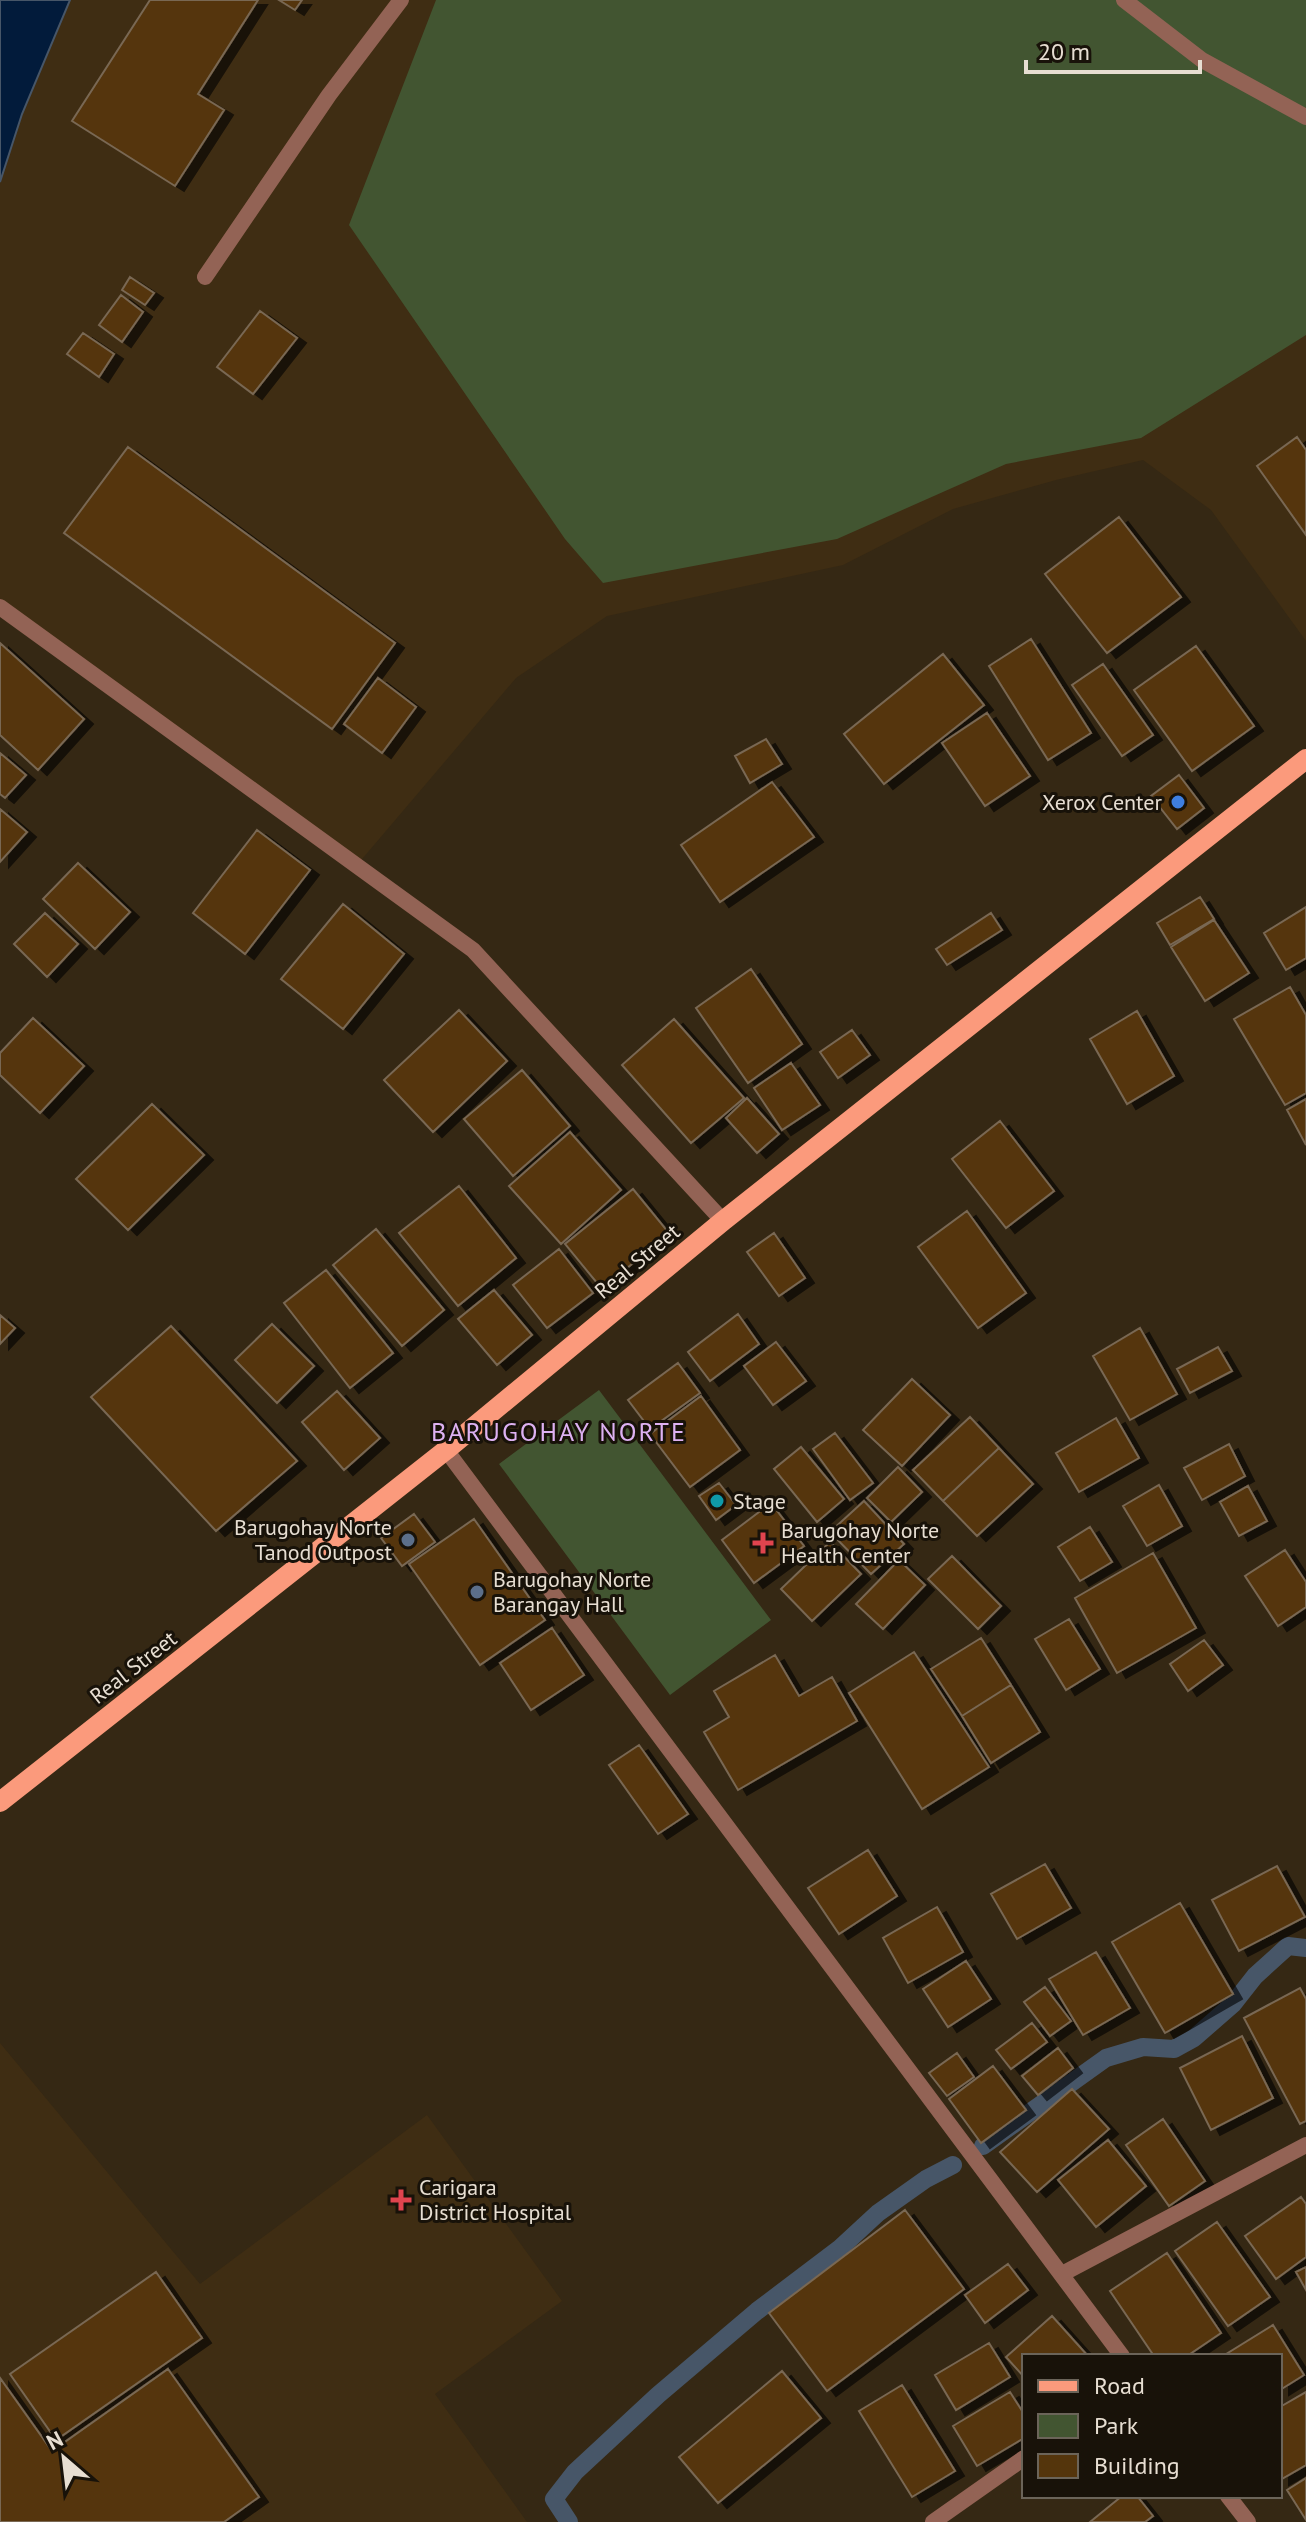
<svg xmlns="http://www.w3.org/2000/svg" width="1306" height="2522" font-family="'PT Sans',sans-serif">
<defs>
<filter id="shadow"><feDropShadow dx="9" dy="5" stdDeviation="0" flood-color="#0009"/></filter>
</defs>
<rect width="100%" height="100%" fill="#352814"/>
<path fill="#3f2d13" d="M70 0H1306V641L1211 510 1143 460 1056 480 953 509 843 565 607 616 516 678 357 865 0 607V182L22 114Z
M0 2043 200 2284 427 2115 562 2301 435 2394 527 2522H0Z"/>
<path fill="#425531" d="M436 0H1306V335L1141 438 1006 464 837 539 603 583 565 539 349 225Z
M599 1390 771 1620 670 1695 499 1464Z"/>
<path fill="#021b3b" stroke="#475668" stroke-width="2" d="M0 0H70L22 114 0 182Z"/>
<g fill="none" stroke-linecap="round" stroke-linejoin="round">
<path stroke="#475668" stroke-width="18" d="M983 2146 1106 2058 1143 2047 1174 2049 1194 2038 1233 2004 1255 1976 1288 1946 1306 1948
M569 2522 554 2499 575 2472 658 2395 757 2311 839 2249 878 2213 926 2179 953 2165"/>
</g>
<path fill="#54350c" stroke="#796753" stroke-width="2" filter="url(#shadow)" d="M150 0H258L198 94 224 110 175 186 72 121Z
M279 0H302L295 10Z
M130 277 154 293 145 305 122 290Z
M121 295 143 312 122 342 99 325Z
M260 311 297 338 253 394 217 367Z
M83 333 114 354 99 377 67 354Z
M1297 437 1306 450V535L1257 466Z
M128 447 395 643 332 729 64 533Z
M1119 517 1181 597 1107 653 1045 574Z
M1031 639 1091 733 1048 760 989 666Z
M0 643 84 719 38 770 0 735Z
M1196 646 1254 726 1192 771 1134 690Z
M943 654 984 705 884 784 844 734Z
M1103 664 1153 735 1122 756 1072 685Z
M378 678 416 707 382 753 344 724Z
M987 713 1030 776 985 806 942 743Z
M766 739 782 764 750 783 735 756Z
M0 753 26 775 5 798 0 794Z
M1179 775 1204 808 1177 829 1151 796Z
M772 782 814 837 720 902 681 845Z
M0 809 27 832 0 862Z
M257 830 310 870 245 954 193 913Z
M78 863 130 912 95 949 43 899Z
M1200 897 1214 919 1170 945 1157 923Z
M343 904 404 954 343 1029 281 979Z
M1306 907V958L1286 970 1264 933Z
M45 913 78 944 47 977 14 944Z
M991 913 1002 930 947 965 936 949Z
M1214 920 1249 973 1205 1001 1171 947Z
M751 969 802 1044 748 1083 696 1008Z
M1290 987 1306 1015V1093L1285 1105 1234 1019Z
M459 1010 507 1061 433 1132 384 1080Z
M1137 1011 1174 1076 1127 1104 1090 1039Z
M33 1018 84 1066 40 1113 0 1075V1053Z
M674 1019 744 1098 691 1143 622 1065Z
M852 1030 870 1055 838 1078 820 1052Z
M791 1063 820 1105 782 1130 754 1088Z
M522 1070 570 1126 513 1176 464 1119Z
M747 1098 779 1134 757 1153 726 1118Z
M1306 1099V1145L1287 1110Z
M152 1104 204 1155 128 1230 76 1179Z
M1000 1121 1054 1191 1006 1228 952 1159Z
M570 1132 621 1190 561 1244 509 1186Z
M459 1186 516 1258 458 1306 399 1233Z
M633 1189 669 1233 602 1289 565 1244Z
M967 1211 1026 1293 978 1328 918 1247Z
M376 1229 444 1310 402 1346 333 1265Z
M774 1233 805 1278 779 1296 747 1252Z
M559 1249 593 1293 547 1328 513 1285Z
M326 1270 393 1353 350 1388 284 1303Z
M494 1290 532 1335 497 1365 458 1319Z
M738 1314 759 1344 710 1381 688 1352Z
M0 1315 15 1328 0 1344Z
M272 1324 314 1366 277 1403 235 1360Z
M171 1326 297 1461 216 1531 91 1397Z
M1140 1328 1177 1394 1130 1420 1093 1356Z
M776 1342 806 1381 773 1405 744 1366Z
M1218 1347 1232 1371 1190 1393 1177 1369Z
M678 1363 700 1393 650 1429 628 1400Z
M912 1379 950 1415 902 1466 863 1430Z
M337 1391 380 1438 344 1470 302 1422Z
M701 1396 740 1450 690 1487 650 1434Z
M970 1417 999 1448 943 1501 913 1470Z
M1116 1418 1139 1458 1079 1492 1056 1453Z
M835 1433 873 1483 850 1500 813 1449Z
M1229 1444 1245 1476 1202 1500 1184 1468Z
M801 1447 844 1499 817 1522 774 1469Z
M999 1448 1033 1484 977 1536 943 1501Z
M898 1467 922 1492 891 1522 867 1498Z
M719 1483 736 1505 716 1520 699 1496Z
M1159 1485 1182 1526 1147 1546 1123 1506Z
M1248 1486 1267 1521 1239 1536 1220 1502Z
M864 1501 904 1544 871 1574 830 1532Z
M771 1503 804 1546 754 1583 722 1540Z
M414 1514 435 1542 402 1566 381 1538Z
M474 1519 545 1620 480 1665 409 1564Z
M1090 1527 1112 1562 1080 1581 1058 1547Z
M830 1542 861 1574 812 1621 781 1589Z
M1285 1550 1306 1582V1607L1278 1626 1245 1576Z
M1153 1553 1196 1628 1117 1673 1075 1598Z
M952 1556 1001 1606 978 1629 928 1579Z
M899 1560 925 1585 883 1629 856 1604Z
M1069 1619 1100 1669 1066 1690 1035 1639Z
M552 1628 584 1675 531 1710 500 1663Z
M981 1638 1011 1685 962 1716 931 1669Z
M1204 1640 1223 1665 1188 1691 1170 1664Z
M914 1652 989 1767 922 1809 849 1693Z
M775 1655 799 1696 832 1677 857 1721 738 1790 704 1732 729 1717 714 1691Z
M1011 1685 1040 1732 991 1763 962 1716Z
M639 1745 688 1814 658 1834 609 1765Z
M868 1850 897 1896 839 1934 808 1888Z
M1045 1864 1071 1908 1017 1939 991 1894Z
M1277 1866 1305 1917 1239 1951 1212 1900Z
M1180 1903 1233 1994 1165 2033 1112 1942Z
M937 1907 963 1952 908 1983 883 1938Z
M1096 1952 1130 2008 1083 2035 1049 1979Z
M966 1961 991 1999 948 2027 923 1989Z
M1045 1987 1071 2021 1050 2036 1024 2002Z
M1300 1988 1306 1999V2121L1300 2124 1244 2018Z
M1032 2023 1047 2042 1011 2069 996 2050Z
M1242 2036 1273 2098 1211 2130 1180 2068Z
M1058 2048 1073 2068 1038 2095 1022 2076Z
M957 2053 974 2077 947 2096 929 2073Z
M993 2066 1026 2110 981 2143 949 2099Z
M1072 2089 1109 2129 1037 2192 1000 2152Z
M1163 2119 1205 2181 1169 2206 1126 2145Z
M1108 2140 1146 2186 1096 2227 1058 2180Z
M1301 2197 1306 2204V2257L1276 2279 1245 2236Z
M905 2210 964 2289 827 2391 769 2313Z
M1217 2222 1270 2297 1228 2326 1175 2251Z
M1167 2253 1221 2333 1187 2356H1154L1110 2291Z
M1008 2264 1028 2290 985 2323 965 2295Z
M1306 2267V2290L1296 2272Z
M156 2272 202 2338 56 2440 10 2374Z
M1052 2316 1088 2356H1024V2377L1006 2357Z
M1273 2325 1304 2375 1280 2390V2356H1223Z
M989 2343 1010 2377 956 2410 935 2375Z
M168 2369 259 2497 224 2522H0V2378L52 2451Z
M782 2371 821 2418 718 2503 679 2457Z
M902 2385 955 2471 912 2497 859 2411Z
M1010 2392 1024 2414V2438L977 2466 953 2426Z
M1306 2392V2465L1280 2480V2407Z
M1306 2478V2520L1287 2490Z
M1122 2496H1137L1153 2516 1145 2522H1090Z"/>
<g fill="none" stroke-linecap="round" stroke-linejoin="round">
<path stroke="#936355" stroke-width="16" d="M1124 0 1202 60 1306 117
M205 277 329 95 401 0"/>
<path stroke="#936355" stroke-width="16" d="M0 607 473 950 723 1221
M446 1450 1122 2356
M1062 2274 1306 2145
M1228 2496 1248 2522
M933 2522 1024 2458"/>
<path stroke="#fb9a7c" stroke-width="20" d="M0 1802 446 1450 723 1221 1306 759"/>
</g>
<circle fill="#3f7fe0" stroke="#181209" stroke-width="3" cx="1178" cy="802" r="8"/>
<circle fill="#0f9aa8" stroke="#181209" stroke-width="3" cx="717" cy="1501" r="8"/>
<g fill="#5c6f8a" stroke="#181209" stroke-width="3">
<circle cx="408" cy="1540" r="8"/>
<circle cx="477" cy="1592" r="8"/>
</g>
<g fill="#e0444e" stroke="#181209" stroke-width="3">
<path d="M759 1531h8v8h8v8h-8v8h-8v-8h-8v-8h8z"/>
<path d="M397 2188h8v8h8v8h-8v8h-8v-8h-8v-8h8z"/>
</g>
<g text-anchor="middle" stroke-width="6" stroke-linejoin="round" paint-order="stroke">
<g font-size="22" fill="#e7ded2" stroke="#181209" text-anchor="start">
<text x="1162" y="810" text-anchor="end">Xerox Center</text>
<text x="733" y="1509">Stage</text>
<text x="392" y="1535" text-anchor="end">Barugohay Norte<tspan x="392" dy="25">Tanod Outpost</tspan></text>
<text x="781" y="1538">Barugohay Norte<tspan x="781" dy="25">Health Center</tspan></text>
<text x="493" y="1587">Barugohay Norte<tspan x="493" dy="25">Barangay Hall</tspan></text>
<text x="419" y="2195">Carigara<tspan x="419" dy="25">District Hospital</tspan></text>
</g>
<g font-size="22" fill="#e7ded2" stroke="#181209">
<text transform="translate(637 1261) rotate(-40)" y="8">Real Street</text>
<text transform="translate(133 1667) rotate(-38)" y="8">Real Street</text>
</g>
<g font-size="26" letter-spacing="2" fill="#ddb1f2" stroke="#181209">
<text x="559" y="1441">BARUGOHAY NORTE</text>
</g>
</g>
<rect x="1022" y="2354" width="260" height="144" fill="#181209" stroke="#6b6459" stroke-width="2"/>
<rect x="1038" y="2380" width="40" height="12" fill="#fb9a7c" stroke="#6b6459" stroke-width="2"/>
<text x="1094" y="2394" font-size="24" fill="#e7ded2">Road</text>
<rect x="1038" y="2414" width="40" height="24" fill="#425531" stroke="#6b6459" stroke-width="2"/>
<text x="1094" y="2434" font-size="24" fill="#e7ded2">Park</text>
<rect x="1038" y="2454" width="40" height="24" fill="#54350c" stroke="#6b6459" stroke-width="2"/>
<text x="1094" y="2474" font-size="24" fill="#e7ded2">Building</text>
<g transform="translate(64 2458) rotate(332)" stroke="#181209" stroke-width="6" paint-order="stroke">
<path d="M0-6L14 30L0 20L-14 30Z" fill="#e7ded2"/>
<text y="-12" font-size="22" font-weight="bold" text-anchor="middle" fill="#e7ded2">N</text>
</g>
<path d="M1026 60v12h174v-12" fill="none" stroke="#e7ded2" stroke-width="4"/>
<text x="1038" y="60" font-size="24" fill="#e7ded2" stroke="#181209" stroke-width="6" paint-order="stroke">20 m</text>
</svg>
